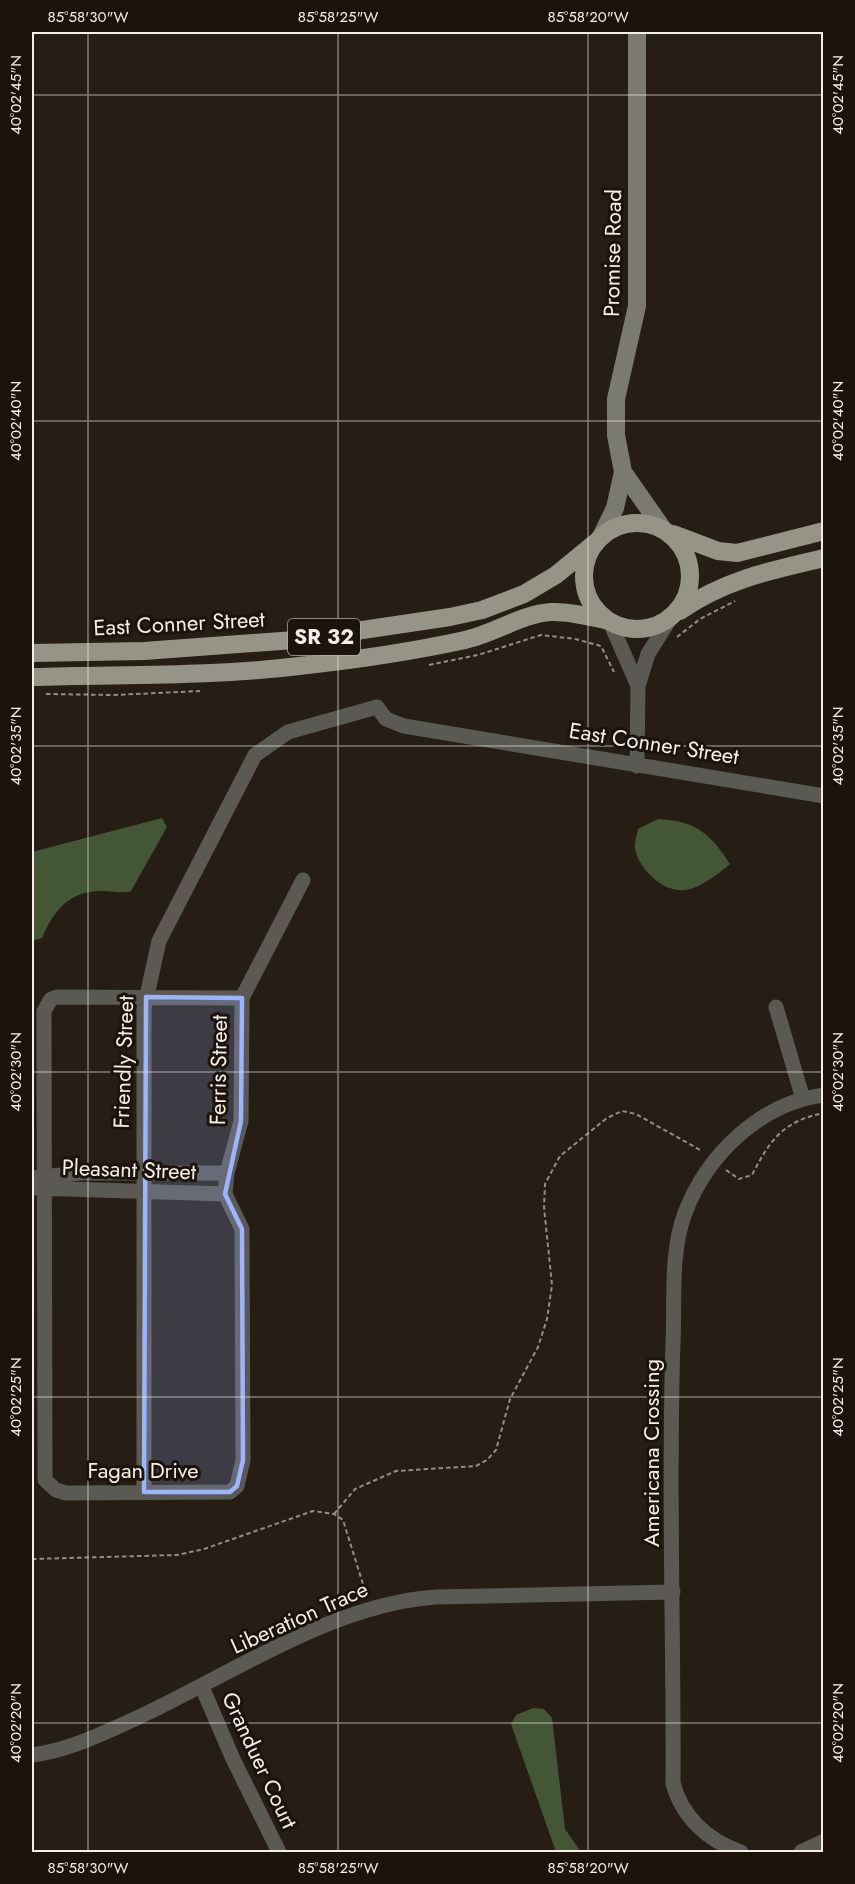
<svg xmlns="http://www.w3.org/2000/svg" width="855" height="1884" font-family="Jost,sans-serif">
<rect width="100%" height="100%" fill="#261d14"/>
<path fill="#435636" d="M162 818 167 827 131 891C121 894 114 891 103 891 70 890 54 910 42 938L32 941V852Z
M658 819C696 821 710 833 730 864 718 874 701 888 685 890 664 893 638 869 635 848 634 843 637 835 638 829Z
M533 1708 544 1709 552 1718 565 1829 581 1852H556L511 1724 516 1715Z"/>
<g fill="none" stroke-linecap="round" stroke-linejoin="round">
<path stroke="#958d86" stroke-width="2" stroke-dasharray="4.5 3" stroke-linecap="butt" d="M677 637 700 619 735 601
M429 665 478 655 541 635 575 639 601 646 614 672
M46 694 114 695 200 691
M726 1170 739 1179 752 1175C770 1140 783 1121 824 1113
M334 1514 355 1489 396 1471 476 1466 487 1460 496 1450 510 1399 538 1347 547 1319 552 1285 544 1207 545 1184 560 1156 607 1118 622 1111 636 1114 702 1151
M32 1559 177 1555 204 1549 313 1511 334 1514 343 1520 367 1597"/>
<path stroke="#5a5953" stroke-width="15" d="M610 622 638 686
M637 766 638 686 648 654 670 619
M242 998 57 997 51 999 44 1011 45 1480 56 1490 66 1493 230 1492 237 1486 243 1460 242 1229 225 1194 227 1173 241 1121 242 998 303 880
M776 1007 803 1099
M32 1178 81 1173H227
M34 1188 225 1194
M144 1492V1009L159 941 255 755 288 732 377 707 386 719 404 726 824 796
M202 1687 233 1759 279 1852
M32 1755C65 1751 95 1737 126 1723 223 1680 329 1604 436 1597L673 1592
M741 1852C708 1841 682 1817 673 1783 674 1637 668 1490 673 1343 675 1301 670 1252 685 1213 707 1155 760 1103 824 1095
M801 1852 824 1841"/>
<path stroke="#7b7a70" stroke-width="18" d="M637 32V306L616 399V435L623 472 663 529
M601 537 615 508 623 472"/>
<path stroke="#959487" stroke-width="18" d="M584 576a53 53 0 1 1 106 0a53 53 0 1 1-106 0Z
M673 534 718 551 737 553 824 531
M680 611C724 580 772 570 824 558
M32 653 144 651 295 640 450 617 482 610 524 594 556 575 595 543
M32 677C121 674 210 677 299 666 355 660 410 652 465 640 494 634 521 614 551 612 570 611 590 617 609 621"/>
</g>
<path fill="#9bb4fd" fill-opacity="0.2" stroke="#9bb4fd" stroke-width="4.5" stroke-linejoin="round" d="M146 997 242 998 241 1121 225 1194 242 1229 243 1460 237 1486 230 1492H144Z"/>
<path fill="none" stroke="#f5eee8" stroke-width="1.5" stroke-opacity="0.45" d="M88 32V1852M338 32V1852M588 32V1852M32 95H824M32 421H824M32 746H824M32 1072H824M32 1397H824M32 1723H824"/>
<g text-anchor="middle" stroke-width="6" stroke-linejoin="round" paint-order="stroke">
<rect fill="#1c140b" stroke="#b4ada6" stroke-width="1.5" x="288" y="619" width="72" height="36" rx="4.5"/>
<g font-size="21" font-weight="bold" fill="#f5eee8">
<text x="324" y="644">SR 32</text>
</g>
<g font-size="22" fill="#f5eee8" stroke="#1c140b">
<text transform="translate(612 253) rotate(-89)" y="8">Promise Road</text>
<text transform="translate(179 623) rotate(-3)" y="8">East Conner Street</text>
<text transform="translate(654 743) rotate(9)" y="8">East Conner Street</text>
<text transform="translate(123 1062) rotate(-88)" y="8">Friendly Street</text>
<text transform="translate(218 1070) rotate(-89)" y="8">Ferris Street</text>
<text transform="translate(129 1169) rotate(2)" y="8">Pleasant Street</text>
<text transform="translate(651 1453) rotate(-90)" y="8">Americana Crossing</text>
<text x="143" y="1478">Fagan Drive</text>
<text transform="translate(299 1617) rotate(-24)" y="8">Liberation Trace</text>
<text transform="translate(260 1760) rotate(65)" y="8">Granduer Court</text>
</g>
</g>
<rect width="855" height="1884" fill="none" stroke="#1c140b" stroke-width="66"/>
<rect x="33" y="33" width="789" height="1818" fill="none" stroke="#f5eee8" stroke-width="2"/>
<g font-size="15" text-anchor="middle" fill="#f5eee8">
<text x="88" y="22">85°58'30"W</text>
<text x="338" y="22">85°58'25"W</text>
<text x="588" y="22">85°58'20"W</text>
<text transform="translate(16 95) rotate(-90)" y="5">40°02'45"N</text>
<text transform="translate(838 95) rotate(-90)" y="5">40°02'45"N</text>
<text transform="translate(16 421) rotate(-90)" y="5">40°02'40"N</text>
<text transform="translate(838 421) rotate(-90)" y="5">40°02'40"N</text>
<text transform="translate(16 746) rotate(-90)" y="5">40°02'35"N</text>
<text transform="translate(838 746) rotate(-90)" y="5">40°02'35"N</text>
<text transform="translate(16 1072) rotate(-90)" y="5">40°02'30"N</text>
<text transform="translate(838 1072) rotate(-90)" y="5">40°02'30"N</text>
<text transform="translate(16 1397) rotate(-90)" y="5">40°02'25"N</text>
<text transform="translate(838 1397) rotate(-90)" y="5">40°02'25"N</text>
<text transform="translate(16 1723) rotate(-90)" y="5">40°02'20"N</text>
<text transform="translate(838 1723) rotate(-90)" y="5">40°02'20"N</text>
<text x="88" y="1873">85°58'30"W</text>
<text x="338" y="1873">85°58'25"W</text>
<text x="588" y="1873">85°58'20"W</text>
</g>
</svg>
